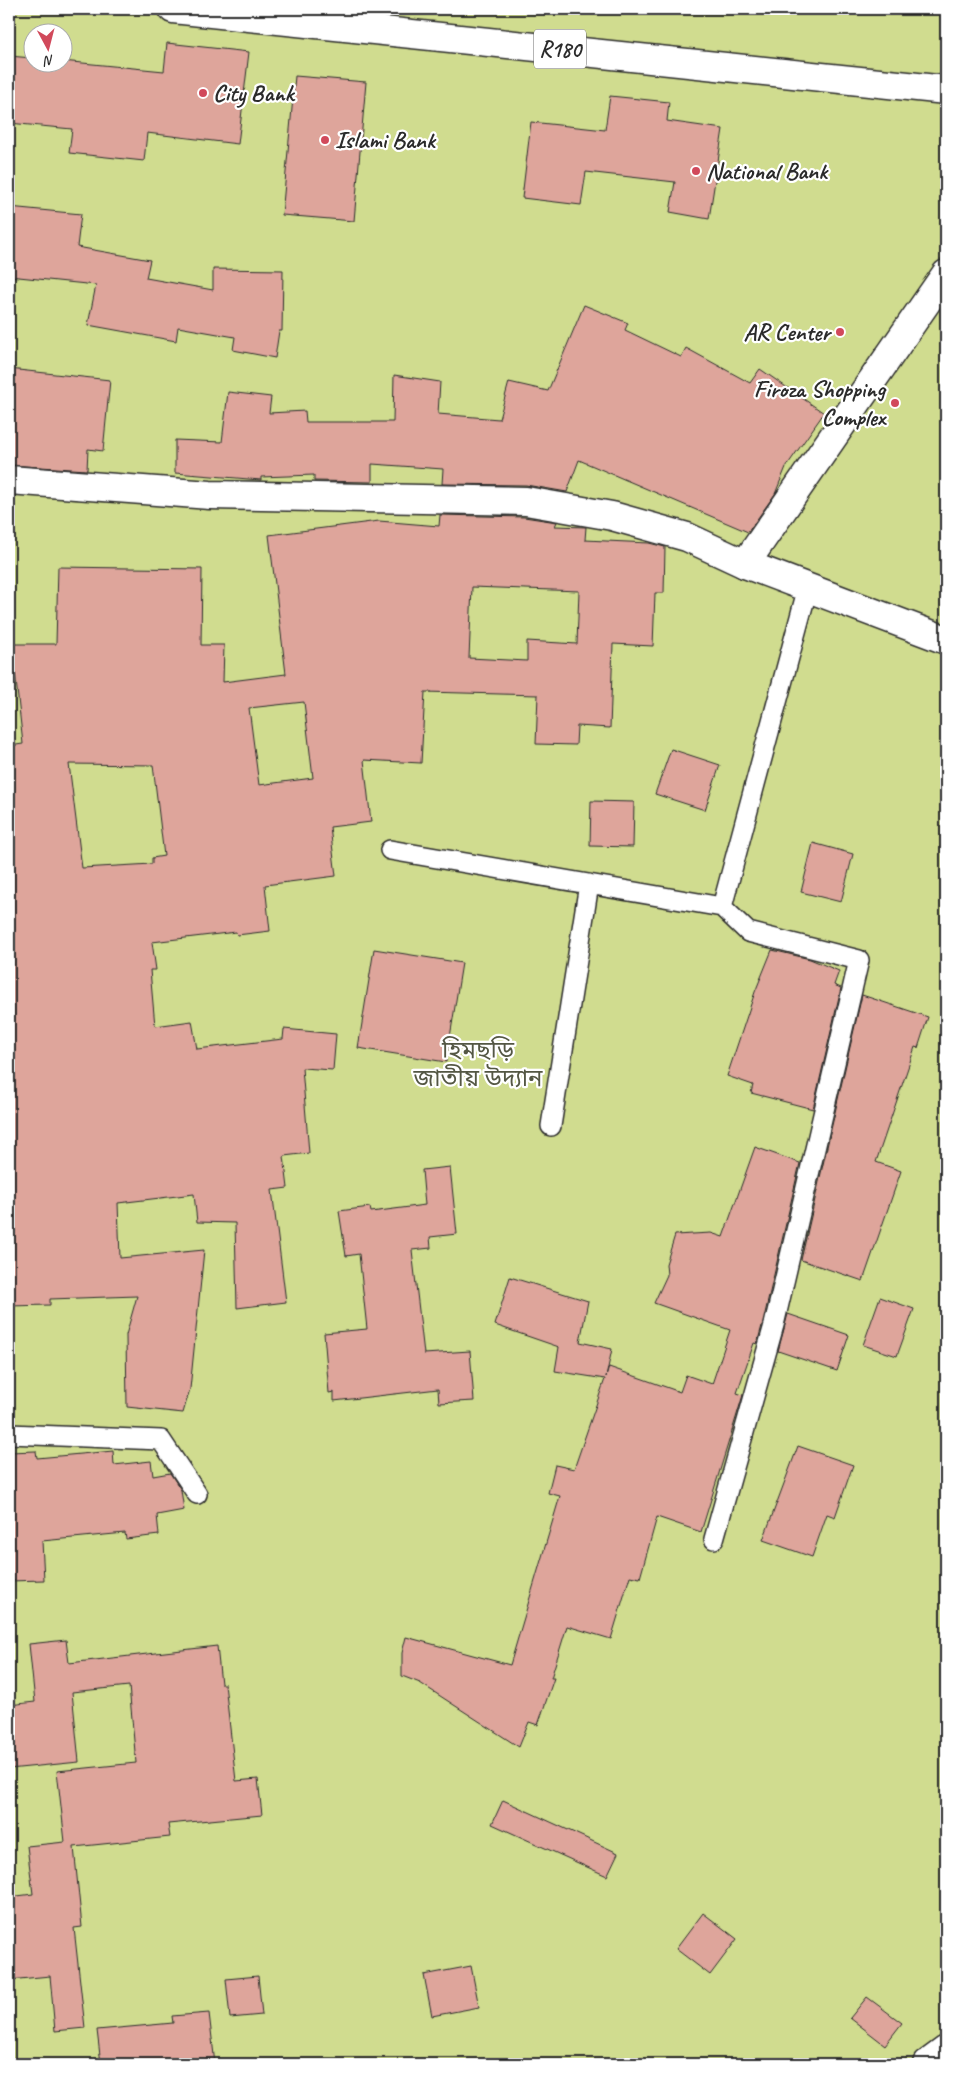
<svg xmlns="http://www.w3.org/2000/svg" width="955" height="2073" font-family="Caveat,'Noto Sans Bengali',sans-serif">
<rect width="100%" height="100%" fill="#f8edeb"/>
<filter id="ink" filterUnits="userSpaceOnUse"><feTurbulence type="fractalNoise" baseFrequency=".02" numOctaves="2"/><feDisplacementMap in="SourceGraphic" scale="10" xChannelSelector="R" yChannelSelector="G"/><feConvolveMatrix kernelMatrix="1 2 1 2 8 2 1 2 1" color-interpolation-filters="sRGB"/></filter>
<g filter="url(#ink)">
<path fill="#d0dc8f" stroke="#7e845d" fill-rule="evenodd" d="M9 9H946V2064H9ZM32 32H62V62H32Z"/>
<path fill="#dea59b" stroke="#2b2b2b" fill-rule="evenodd" d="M167 43 249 52 238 144 147 133 144 161 69 153 72 129 9 123V56L32 58V62L62 61 164 71Z
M295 76 366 82 354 221 282 215Z
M610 96 669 102 667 121 723 129 709 219 670 212 675 182 586 172 581 205 522 198 531 122 605 130Z
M9 207 81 214 77 247 150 260 146 278 213 290V269L283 270 282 331H279L275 358 233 350 235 337 178 327 176 341 88 325 96 285 9 276Z
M584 305 628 323 625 330 681 357 686 348 750 383 760 369 824 413 786 467 775 494 748 532 579 460 567 492 526 485 442 484 443 469 372 464V482L314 481V475L261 477V480L175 473V440L222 442 228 392 271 397 269 413 305 411 306 422H393L394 375 440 382 438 414 499 419 509 382 548 391Z
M9 369 110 380 103 451 88 449 87 470 9 465Z
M440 515 524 517 557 522 555 526 586 527 585 540 649 543 665 547 664 593H655L653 646 613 644 610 728 577 726 576 745 536 744 538 695 425 692 421 763 364 760 371 822 330 827 336 876 265 885 270 931 237 935 236 932 152 942 156 970H150L155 1026 192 1021 197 1049 283 1039 284 1029 336 1034 333 1070 302 1068 309 1153 284 1156 288 1188 272 1190 286 1302 237 1308 235 1223 197 1222 194 1194 118 1203 120 1258 204 1250 190 1389 183 1413 127 1407 126 1335 137 1296 50 1299V1305L9 1306V746L23 744 12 644H56L58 567 202 569 201 645H224L223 682 286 674 269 535 379 521 439 526ZM472 587 579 591 577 644 527 641V661L469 658ZM304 702 313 778 259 785 249 708ZM69 764 153 765 164 856 152 858V864L82 868Z
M671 749 720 765 705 810 655 794Z
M591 801 634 802 633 847 590 846Z
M813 843 853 854 841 902 801 892Z
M374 949 462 963 446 1062 358 1048Z
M772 950 810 959 839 971 834 985 841 988 813 1109 751 1093 753 1085 727 1076 755 992Z
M862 995 928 1017 918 1048 915 1047 876 1162 901 1171 863 1281 801 1260Z
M755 1147 800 1163 763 1322 757 1344 754 1343 737 1393 743 1395 701 1532 657 1517 640 1578 630 1576 611 1639 567 1626 551 1678H554L538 1725 529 1722 519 1747 420 1683 402 1676V1653L406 1637 510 1665 560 1496 548 1493 555 1465 574 1469 605 1379 555 1371 559 1347 495 1325 510 1277 588 1301 580 1342 612 1349 606 1377 609 1367 680 1392 686 1375 712 1384 730 1330 654 1303 667 1275 666 1264 675 1235 711 1233 723 1237Z
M450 1167 457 1234 430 1237 431 1248 412 1250 424 1354 470 1351 474 1401 439 1403 438 1389 334 1401V1392L329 1393 324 1333 367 1329 359 1254 346 1256 339 1211 370 1207 371 1212 425 1205 422 1170Z
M880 1297 914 1309 897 1356 863 1345Z
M788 1314 849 1335 837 1371 778 1351Z
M798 1446 853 1465 835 1517 827 1514 812 1557 763 1540Z
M36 1451 37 1458 113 1451 114 1465 151 1461 153 1476 170 1473 181 1490 184 1510 157 1515 159 1535 126 1539 125 1533 42 1541 44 1580 9 1581V1452Z
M66 1640 69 1663 217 1646 221 1684H225L236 1781 258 1779 262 1815 168 1824 170 1837 74 1847 82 1927 74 1928 85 2028 55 2031 50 1976 9 1980V1897L33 1894 27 1846 65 1842 57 1771 136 1763 129 1686 72 1692 79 1762 9 1769V1705L35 1702 29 1644Z
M503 1800 618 1853 607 1876 492 1824Z
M703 1913 737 1939 710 1975 676 1949Z
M471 1966 479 2007 432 2016 424 1975Z
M258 1976 262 2015 230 2018 226 1979Z
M867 1997 902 2023 885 2045 850 2018Z
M209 2013 215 2064H101L97 2030 173 2023 172 2016Z"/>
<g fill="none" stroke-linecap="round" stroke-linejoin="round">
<defs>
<path id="service" d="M390 850 722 907 808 587
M551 1126 589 884
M9 1434 161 1440 197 1494
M714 1539 774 1325 859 960 748 932 722 907"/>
<path id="minor" d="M745 564 946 274
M927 2064 946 2050"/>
<path id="tertiary" d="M9 480 210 495 526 501 612 516 687 537 745 564 946 640"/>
<path id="primary" d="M173 9 946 90"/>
</defs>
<use href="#service" stroke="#2b2b2b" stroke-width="22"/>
<use href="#minor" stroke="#2b2b2b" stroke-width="31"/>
<use href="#tertiary" stroke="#2b2b2b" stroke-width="31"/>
<use href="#primary" stroke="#2b2b2b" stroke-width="31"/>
<use href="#service" stroke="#fff" stroke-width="19"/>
<use href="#minor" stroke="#fff" stroke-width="28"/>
<use href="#tertiary" stroke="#fff" stroke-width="28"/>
<use href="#primary" stroke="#fff" stroke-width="28"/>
</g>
</g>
<g fill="#d1495b" stroke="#fff" stroke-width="2">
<circle cx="203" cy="93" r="5"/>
<circle cx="325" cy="140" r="5"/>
<circle cx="696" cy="171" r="5"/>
<circle cx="840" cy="332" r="5"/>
<circle cx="895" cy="403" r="5"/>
</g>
<g text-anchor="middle" stroke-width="4.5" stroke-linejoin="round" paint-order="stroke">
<rect fill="#fff" stroke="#6b6b6b" stroke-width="1" x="534" y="29.5" width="52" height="39" rx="4"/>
<g font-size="22" font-weight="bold" fill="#2b2b2b">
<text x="560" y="57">R180</text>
</g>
<g font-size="24" font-weight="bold" fill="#2b2b2b" stroke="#fff" text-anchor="start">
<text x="213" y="101">City Bank</text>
<text x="335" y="148">Islami Bank</text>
<text x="706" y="179">National Bank</text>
<text x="830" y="340" text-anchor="end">AR Center</text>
<text x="885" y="397" text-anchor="end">Firoza Shopping<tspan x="885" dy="28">Complex</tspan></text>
</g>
<g font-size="24" fill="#545744" stroke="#fff">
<text x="478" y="1058">হিমছড়ি<tspan x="478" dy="28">জাতীয় উদ্যান</tspan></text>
</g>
</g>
<rect width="955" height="2073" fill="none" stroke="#fff" stroke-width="30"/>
<rect x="15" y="15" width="925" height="2043" fill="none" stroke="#2b2b2b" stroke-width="2" filter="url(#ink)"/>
<g transform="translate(48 48) rotate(173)"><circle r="24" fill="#ffffff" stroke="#aaaaaa"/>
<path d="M0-4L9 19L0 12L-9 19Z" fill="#d1495b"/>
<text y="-8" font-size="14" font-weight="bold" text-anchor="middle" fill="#2b2b2b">N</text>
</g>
</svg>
